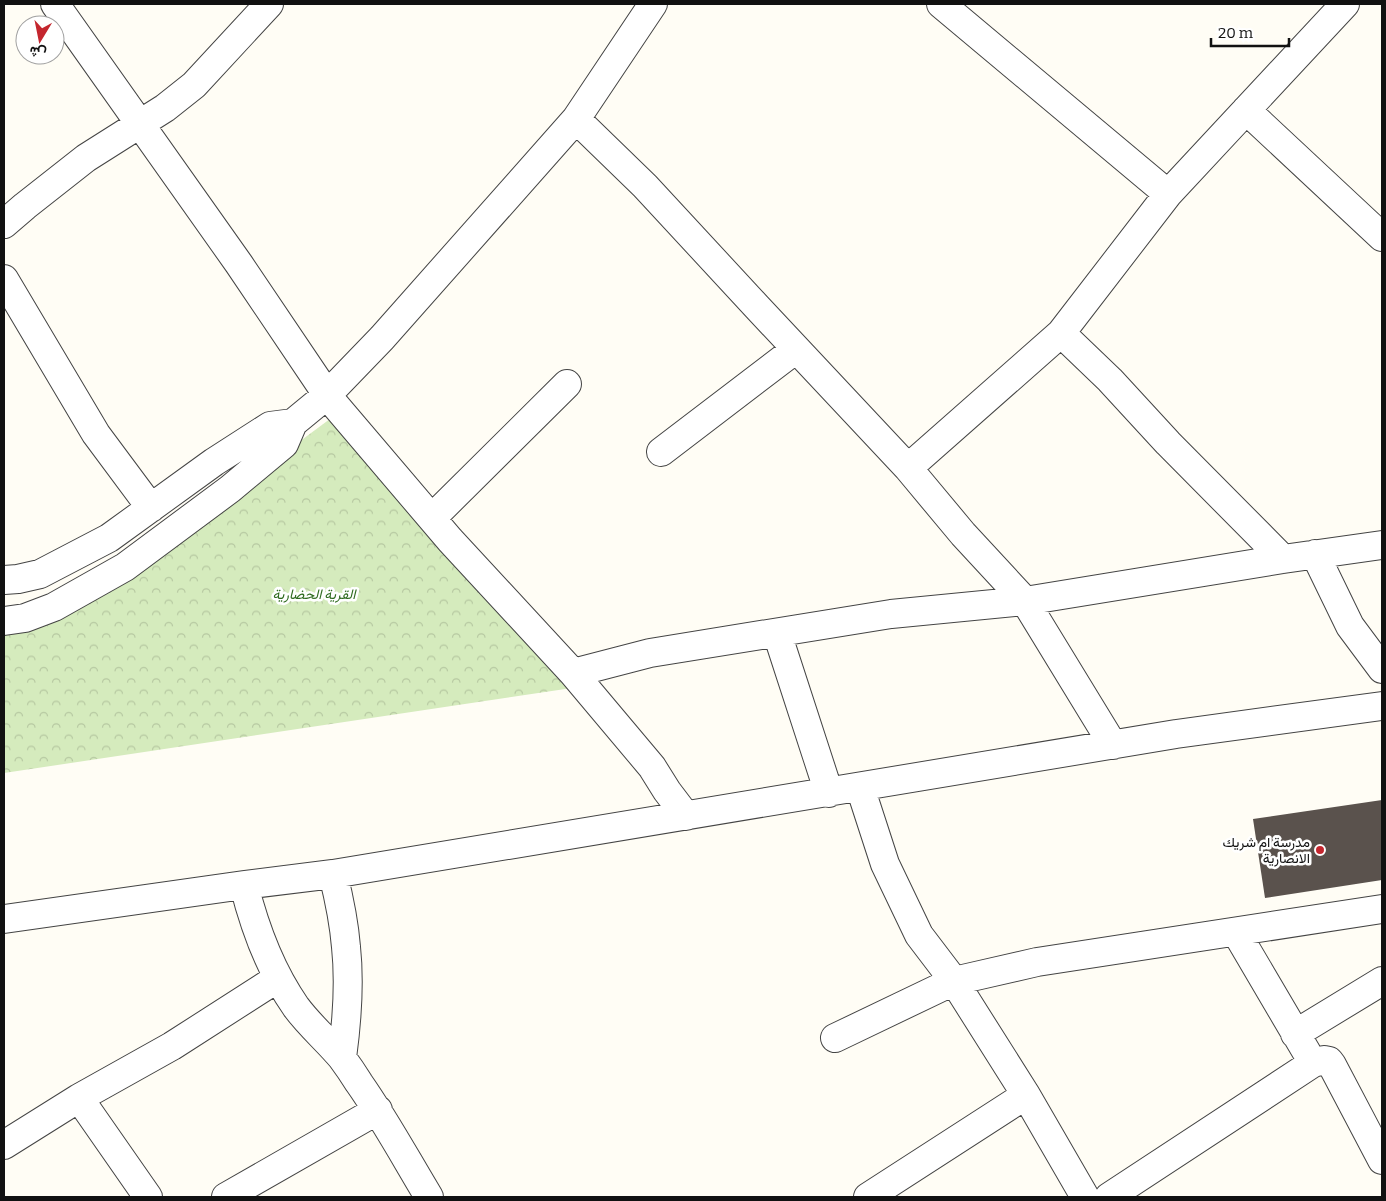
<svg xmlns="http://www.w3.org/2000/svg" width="1386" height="1201" font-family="Bitter,Vazirmatn,serif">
<defs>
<pattern id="park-crowns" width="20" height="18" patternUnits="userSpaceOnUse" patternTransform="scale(1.25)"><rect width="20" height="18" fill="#d5ebbd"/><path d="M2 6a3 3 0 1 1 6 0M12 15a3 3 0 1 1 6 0" fill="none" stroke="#b6c8a1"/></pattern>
</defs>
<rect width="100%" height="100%" fill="#fffdf5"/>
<path fill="url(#park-crowns)" d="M334 416 572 688 4 773V636L114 579Z"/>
<path fill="#5a524d" d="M1382 800V880L1265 898 1253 819Z"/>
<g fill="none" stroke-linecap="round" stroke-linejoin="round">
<defs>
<path id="minor" d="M55 4 239 264 330 399 450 540 573 673 652 767 667 791 686 816
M941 4 1168 194
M1246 110 1382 237
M576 119 645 186 757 307 908 468 963 534 1025 601 1113 745
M4 224 25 206 86 158 165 108 194 85 269 4
M4 279 96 434 151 508
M1061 333 1110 380 1168 443 1283 559
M661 452 796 349
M908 468 1061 333 1168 194 1345 4
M432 518 567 384
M1315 554 1350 626 1382 669
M4 580 18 579 40 574 109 538 214 462 270 426 293 423
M4 621 25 618 54 607 125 567 230 489 284 444 293 423 327 395 382 338 576 119 653 4
M777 633 829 793
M573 673 650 653 891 614 1025 601 1283 559 1382 545
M860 787 885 864 919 935 954 981 1026 1095 1085 1197
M333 874C339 898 344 922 346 947 350 984 347 1021 342 1058
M244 885C255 929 270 970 296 1007 310 1026 327 1040 342 1058 348 1066 354 1075 359 1083 385 1120 406 1159 429 1197
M4 919 244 885 333 874 1176 734 1382 706
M1236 932 1313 1063
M1295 1034 1382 981
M835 1038 954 981 1037 962 1382 909
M79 1098 148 1197
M4 1145 79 1098 172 1046 278 978
M226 1197 378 1110
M868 1197 1026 1095
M1109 1197 1313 1063 1324 1060 1329 1061 1332 1065 1382 1160"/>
</defs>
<use href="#minor" stroke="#444" stroke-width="30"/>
<use href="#minor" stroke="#fff" stroke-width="28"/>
</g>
<circle fill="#c4262e" stroke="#fff" stroke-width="2" cx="1320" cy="850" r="5"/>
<g text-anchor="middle" stroke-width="5" stroke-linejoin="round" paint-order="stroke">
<g font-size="14" font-style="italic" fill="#2f6b1f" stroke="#fff">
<text x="314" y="599">القرية الحضارية</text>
</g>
<g font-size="14" fill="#111" stroke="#fff" text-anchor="end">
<text x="1310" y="847">مدرسة ام شريك<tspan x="1310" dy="16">الانصارية</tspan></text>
</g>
</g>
<rect width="1386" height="1201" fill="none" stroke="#111111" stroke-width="10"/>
<g transform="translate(40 40) rotate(190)"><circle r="24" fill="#ffffff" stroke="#a0a0a0"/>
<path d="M0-4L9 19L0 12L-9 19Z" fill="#c4262e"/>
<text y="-8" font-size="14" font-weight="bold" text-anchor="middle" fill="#111111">ش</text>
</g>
<path d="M1211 38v8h78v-8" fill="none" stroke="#111111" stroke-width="2.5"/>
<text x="1218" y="38" font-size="15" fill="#111111" stroke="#ffffff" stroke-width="4" paint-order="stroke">20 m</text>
</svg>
